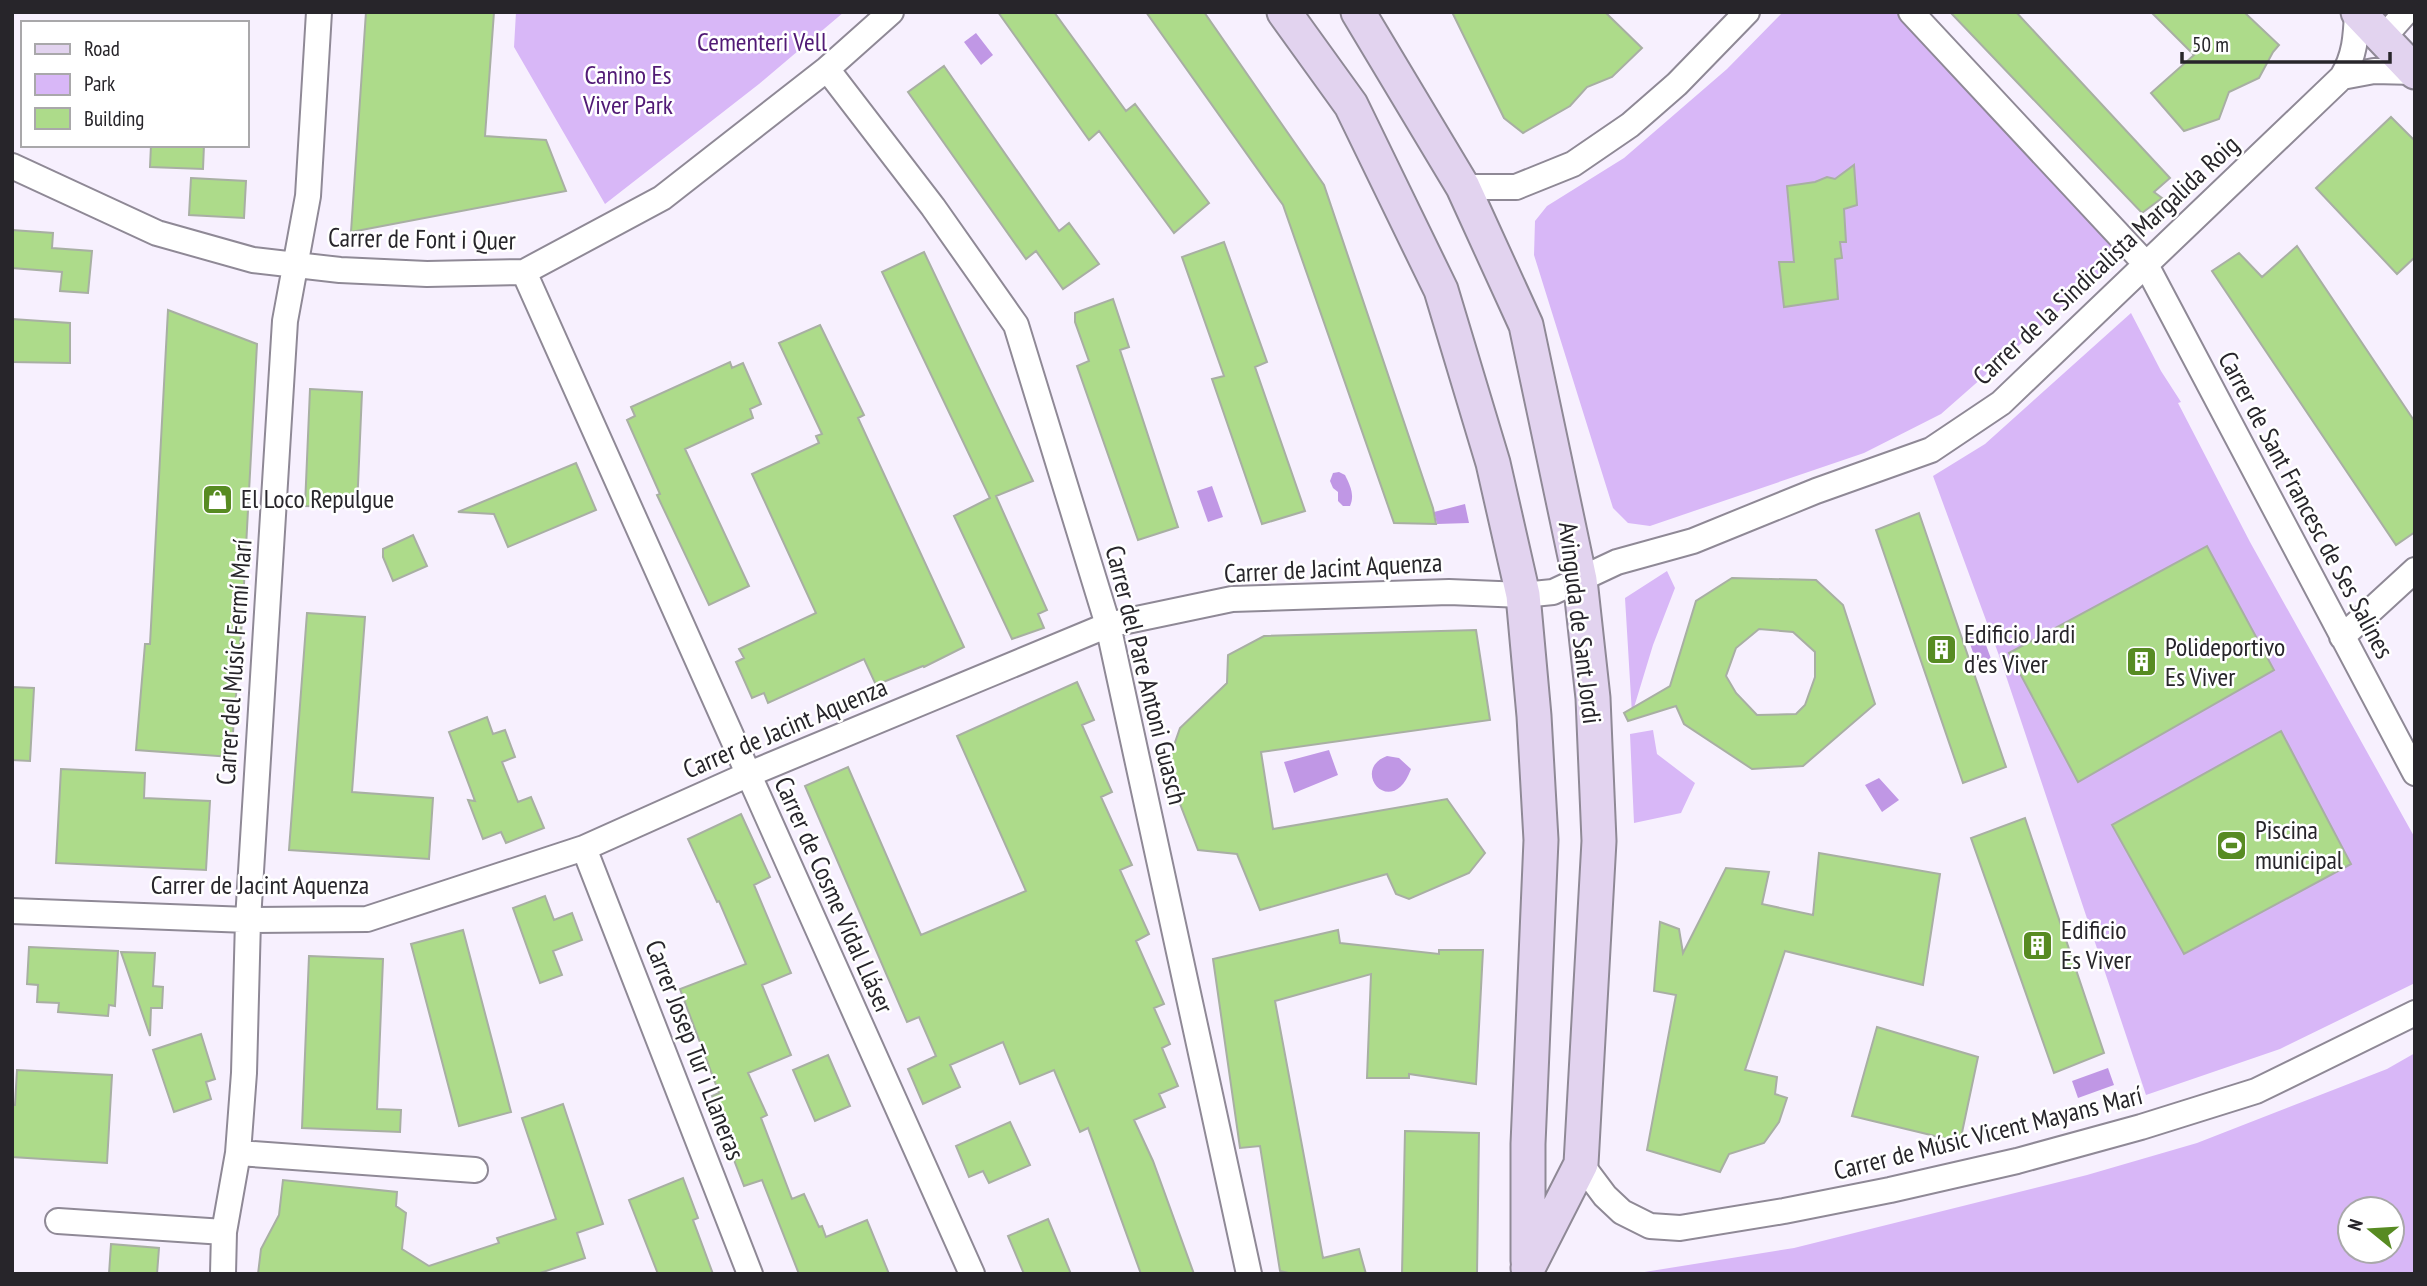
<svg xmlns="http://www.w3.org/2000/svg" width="2427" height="1286" font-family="'PT Sans Narrow',sans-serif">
<rect width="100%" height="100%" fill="#f7f0fe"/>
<path fill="#d8b7f7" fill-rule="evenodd" d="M516 12H844L759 84 605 204 514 47Z
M1783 12H1898L2121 256 1941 414 1864 453 1650 526 1628 523 1613 508 1534 255 1535 221 1547 206 1624 158 1727 69Z
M2131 313 2161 371 2181 402 2178 403 2250 542 2415 838V983L2280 1049 2146 1095 2001 661 1933 476 1985 444Z
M1667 571 1675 588 1653 645 1632 714 1625 598Z
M1653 730 1657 754 1695 783 1681 813 1634 823 1630 734Z
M2415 1053V1274H1632L1794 1248 2087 1175 2197 1143 2387 1069ZM2350 1209H2392V1251H2350Z"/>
<path fill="#c097e5" d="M976 33 993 55 981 65 964 42Z
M1339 472 1345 475C1350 485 1355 495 1350 506H1343L1338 501V492L1333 488 1330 481 1333 473Z
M1212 486 1223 517 1208 522 1197 491Z
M1465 504 1469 523 1437 524 1434 512Z
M1980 629 1993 664 1979 669 1966 633Z
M1329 750 1338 775 1294 793 1284 762Z
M1387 756 1399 758 1411 769C1392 821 1349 770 1387 756Z
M1879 778 1899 800 1882 812 1865 785Z
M2108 1068 2114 1085 2078 1098 2072 1081Z"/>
<path fill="#addb8a" stroke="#a8afa3" stroke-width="2" fill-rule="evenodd" d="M366 12H494L485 136 546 140 566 191 351 232Z
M998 12H1054L1126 111 1135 104 1209 203 1174 233 1099 131 1089 140Z
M1146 12H1204L1324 185 1433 508 1436 524 1394 523 1283 205Z
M1452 12H1605L1642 48 1612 77 1587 87 1570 106 1523 133 1504 118Z
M1950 12H2016L2170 178 2154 192 2162 198 2142 213Z
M2151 12H2244L2279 45 2273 52 2259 78 2229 92 2219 119 2184 131 2151 93 2194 55Z
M944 66 1059 231 1069 223 1099 264 1063 289 1036 251 1026 259 908 92Z
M2391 117 2415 141V257L2397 274 2316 188Z
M151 145H204L203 169 150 167Z
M1854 165 1857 205 1844 209 1846 242H1840L1842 258 1835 259 1838 299 1784 307 1779 262H1794L1787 186 1815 182 1827 177 1835 179Z
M191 178 246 181 244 218 189 215Z
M12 230 53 233 52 248 92 251 88 293 60 291 62 272 12 268Z
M1224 242 1267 362 1255 367 1305 511 1262 524 1212 379 1224 376 1182 257Z
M2297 246 2415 422V532L2396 545 2212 271 2239 253 2262 277Z
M924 252 1033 481 996 496 1047 610 1038 614 1044 628 1012 639 954 516 990 498 882 272Z
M1113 299 1129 347 1120 350 1178 527 1138 540 1077 366 1089 361 1075 322V313Z
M168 310 257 344 242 621 231 757 136 750 145 644H150Z
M12 319 70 323V363L12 362Z
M820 325 864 415 858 418 964 647 924 667 923 666 876 685 864 659 768 703 764 693 752 698 736 662 744 658 739 649 816 613 752 474 819 443 816 436 822 434 779 343Z
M730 362 732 368 743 363 761 404 750 409 753 418 685 449 749 586 709 605 657 495 660 494 627 420 635 416 631 407Z
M310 389 362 392 357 508 305 506Z
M576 463 596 510 508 547 494 514 458 512Z
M1919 513 2006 767 1963 783 1876 530Z
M413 535 427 566 393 581 383 557V549Z
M2207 546 2274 670 2078 782 2009 653Z
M1732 578 1816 580 1843 605 1875 704 1803 766 1752 769 1684 724 1676 706 1628 721 1624 713 1670 686 1696 601ZM1759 629 1793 632 1815 652V677L1805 705 1796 714 1757 715 1736 693 1726 676 1736 648Z
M307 613 365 617 352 792 433 798 429 859 289 850Z
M1476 630 1490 720 1261 752 1273 829 1447 799 1485 853 1469 873 1409 899 1396 894 1387 874 1260 910 1237 854 1198 850 1166 768 1180 728 1227 683 1228 655 1264 636Z
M1077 682 1094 720 1082 725 1112 792 1101 797 1132 865 1120 870 1149 934 1136 941 1164 1004 1154 1008 1170 1044 1162 1048 1178 1086 1159 1094 1165 1107 1134 1120 1153 1161 1194 1274H1141L1088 1128 1080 1132 1054 1070 1020 1084 1003 1042 950 1065 960 1087 923 1104 908 1069 936 1056 919 1017 907 1022 805 786 848 767 921 935 1026 891 957 736Z
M12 687 34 688 30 761 12 760Z
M487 717 493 734 505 730 515 757 502 762 518 802 531 797 544 828 506 843 501 832 483 839 468 800 475 801 449 732Z
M2281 731 2351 864 2184 954 2112 825Z
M61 769 145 773 144 798 210 801 206 870 56 863Z
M741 814 770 877 754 885 791 973 762 985 791 1055 748 1073 767 1115 761 1118 792 1199 804 1194 819 1227 822 1226 826 1237 867 1220 889 1274H799L762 1180 744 1186 734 1160 740 1157 712 1096 719 1093 680 989 746 964 719 901 717 902 688 839Z
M2025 818 2104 1053 2054 1073 1971 838Z
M1819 853 1940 874 1923 985 1785 951 1745 1070 1777 1077 1775 1094 1787 1098 1779 1122 1764 1143 1729 1154 1720 1172 1647 1150 1676 995 1654 991 1660 922 1679 929 1683 953 1726 868 1769 872 1762 904 1813 915Z
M545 896 554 920 572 913 582 940 553 951 562 975 540 983 513 908Z
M463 930 511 1112 459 1126 411 944Z
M1338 930 1340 943 1439 954V950H1483L1476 1084 1409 1074V1078H1367L1371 974 1275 1001 1323 1258 1359 1249 1366 1274H1293L1280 1271 1260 1146 1240 1148 1213 959Z
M29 947 118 951 115 1006 109 1005 108 1016 58 1012 59 1003 37 1002 38 985 27 984Z
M121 952 155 953 153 986 163 987 162 1008H151L150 1036Z
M309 956 383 959 377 1109 401 1110 400 1132 302 1128Z
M1877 1027 1978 1057 1960 1142 1852 1116Z
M201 1034 215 1079 206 1082 211 1099 174 1112 153 1050Z
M828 1055 850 1106 815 1121 793 1070Z
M17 1070 112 1075 107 1163 12 1157V1105H15Z
M563 1104 603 1224 577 1233 585 1258 537 1274H258L261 1249 279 1215 283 1180 397 1192 396 1206 406 1213 402 1249 429 1266 499 1243 497 1238 556 1219 522 1118Z
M1010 1122 1030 1165 989 1183 983 1171 969 1177 956 1146Z
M1405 1131 1479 1133 1477 1274H1402Z
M683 1178 698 1218 693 1220 713 1274H658L629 1200Z
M1048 1219 1071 1274H1024L1008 1236Z
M111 1244 159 1248 157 1274H109Z"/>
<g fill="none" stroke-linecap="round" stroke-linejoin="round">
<defs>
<path id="street" d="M1911 12 2145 263 2415 773
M2383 38 2406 12
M827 69 933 207 1016 325 1108 625 1249 1274
M2342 77 2374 71 2415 72
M12 166 157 233 253 260 340 270 427 274 524 272 662 198 827 69 891 12
M1463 187H1516L1573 164 1630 125 1677 84 1747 12
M524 272 972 1274
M2342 637 2415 570
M584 848 750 1274
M12 911 248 920 367 919 584 848 747 775 1108 625 1232 599 1449 592 1523 595 1553 592 1617 562 1693 541 1816 491 1931 450 2001 403 2342 77C2355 56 2356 36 2357 12
M238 1153 475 1170
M1581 1164 1605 1196 1622 1212 1650 1226 1680 1228 1784 1211 1890 1190 2017 1161 2141 1127 2256 1091 2415 1013
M58 1221 224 1232
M223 1274 224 1232 238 1153 244 1073 248 920 285 321 308 196 319 12"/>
<path id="secondary" d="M1284 12 1351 105 1441 290 1493 463 1523 595 1534 716 1541 840 1528 1144V1261
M1358 12 1463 187 1526 325 1580 580 1593 698 1599 841 1581 1164 1528 1268
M2358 12 2415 72"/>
</defs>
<use href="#street" stroke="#8f8996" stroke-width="28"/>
<use href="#secondary" stroke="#8f8996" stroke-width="37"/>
<use href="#street" stroke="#fff" stroke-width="24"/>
<use href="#secondary" stroke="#e2d3ef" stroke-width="33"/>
</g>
<defs>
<symbol id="shop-square" viewBox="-11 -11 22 22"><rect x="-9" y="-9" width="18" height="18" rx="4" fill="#578b22" stroke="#fff"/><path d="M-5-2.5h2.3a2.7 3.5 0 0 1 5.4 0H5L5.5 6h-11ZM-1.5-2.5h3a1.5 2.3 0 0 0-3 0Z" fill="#fff"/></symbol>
<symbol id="building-square" viewBox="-11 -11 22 22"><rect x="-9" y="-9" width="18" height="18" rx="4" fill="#578b22" stroke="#fff"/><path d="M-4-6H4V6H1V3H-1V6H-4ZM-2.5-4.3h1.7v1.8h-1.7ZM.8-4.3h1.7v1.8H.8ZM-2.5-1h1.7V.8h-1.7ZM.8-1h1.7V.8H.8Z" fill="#fff"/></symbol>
<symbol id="stadium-square" viewBox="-11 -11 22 22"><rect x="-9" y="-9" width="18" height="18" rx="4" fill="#578b22" stroke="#fff"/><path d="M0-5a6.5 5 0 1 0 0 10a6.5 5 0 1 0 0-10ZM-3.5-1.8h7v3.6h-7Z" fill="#fff"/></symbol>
</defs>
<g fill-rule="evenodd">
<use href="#shop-square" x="200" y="482" width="35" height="35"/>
<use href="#building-square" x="1924" y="632" width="35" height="35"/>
<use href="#building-square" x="2124" y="644" width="35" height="35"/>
<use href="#stadium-square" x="2214" y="828" width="35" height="35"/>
<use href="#building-square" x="2020" y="928" width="35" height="35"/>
</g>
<g text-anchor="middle" stroke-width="5" stroke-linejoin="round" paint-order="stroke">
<g font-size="26" fill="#511a75" stroke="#fff">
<text x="762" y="51">Cementeri Vell</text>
<text x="628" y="84">Canino Es<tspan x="628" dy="30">Viver Park</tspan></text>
</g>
<g font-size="26" fill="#27252a" stroke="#fff">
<text transform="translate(422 239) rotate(1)" y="9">Carrer de Font i Quer</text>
<text transform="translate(2106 260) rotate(-43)" y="9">Carrer de la Sindicalista Margalida Roig</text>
<text transform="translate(2306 505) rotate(62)" y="9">Carrer de Sant Francesc de Ses Salines</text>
<text transform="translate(1333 568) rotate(-3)" y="9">Carrer de Jacint Aquenza</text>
<text transform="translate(1580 623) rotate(83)" y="9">Avinguda de Sant Jordi</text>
<text transform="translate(234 662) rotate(-86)" y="9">Carrer del Músic Fermí Marí</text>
<text transform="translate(1146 675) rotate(76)" y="9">Carrer del Pare Antoni Guasch</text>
<text transform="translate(785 728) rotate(-23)" y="9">Carrer de Jacint Aquenza</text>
<text x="260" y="894">Carrer de Jacint Aquenza</text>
<text transform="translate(834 895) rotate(66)" y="9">Carrer de Cosme Vidal Lláser</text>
<text transform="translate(695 1050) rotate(69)" y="9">Carrer Josep Tur i Llaneras</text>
<text transform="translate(1988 1133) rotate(-14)" y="9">Carrer de Músic Vicent Mayans Marí</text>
</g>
<g font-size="26" fill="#27252a" stroke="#fff" text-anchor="start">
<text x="241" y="508">El Loco Repulgue</text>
<text x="1964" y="643">Edificio Jardi<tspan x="1964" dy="30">d'es Viver</tspan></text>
<text x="2165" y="656">Polideportivo<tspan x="2165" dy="30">Es Viver</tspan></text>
<text x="2255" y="839">Piscina<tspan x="2255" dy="30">municipal</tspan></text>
<text x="2061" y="939">Edificio<tspan x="2061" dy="30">Es Viver</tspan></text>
</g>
</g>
<rect width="2427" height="1286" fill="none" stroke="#27252a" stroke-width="28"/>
<rect x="21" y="21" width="228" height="126" fill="#ffffff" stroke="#a9a8aa" stroke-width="2"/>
<rect x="35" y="44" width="35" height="10" fill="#e2d3ef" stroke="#a9a8aa" stroke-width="2"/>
<text x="84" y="56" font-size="21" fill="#27252a">Road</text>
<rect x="35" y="74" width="35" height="21" fill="#d8b7f7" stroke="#a9a8aa" stroke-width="2"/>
<text x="84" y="91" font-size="21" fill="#27252a">Park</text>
<rect x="35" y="108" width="35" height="21" fill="#addb8a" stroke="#a9a8aa" stroke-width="2"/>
<text x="84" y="126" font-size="21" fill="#27252a">Building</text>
<g transform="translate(2371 1230) rotate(288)"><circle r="33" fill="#ffffff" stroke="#a9a8aa" stroke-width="2"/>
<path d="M0-5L12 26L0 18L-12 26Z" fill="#578b22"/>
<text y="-10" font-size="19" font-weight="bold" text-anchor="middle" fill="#27252a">N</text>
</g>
<path d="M2182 52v10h208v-10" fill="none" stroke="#27252a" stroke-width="3.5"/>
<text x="2192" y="52" font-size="21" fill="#27252a" stroke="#ffffff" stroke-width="5" paint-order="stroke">50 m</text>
</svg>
